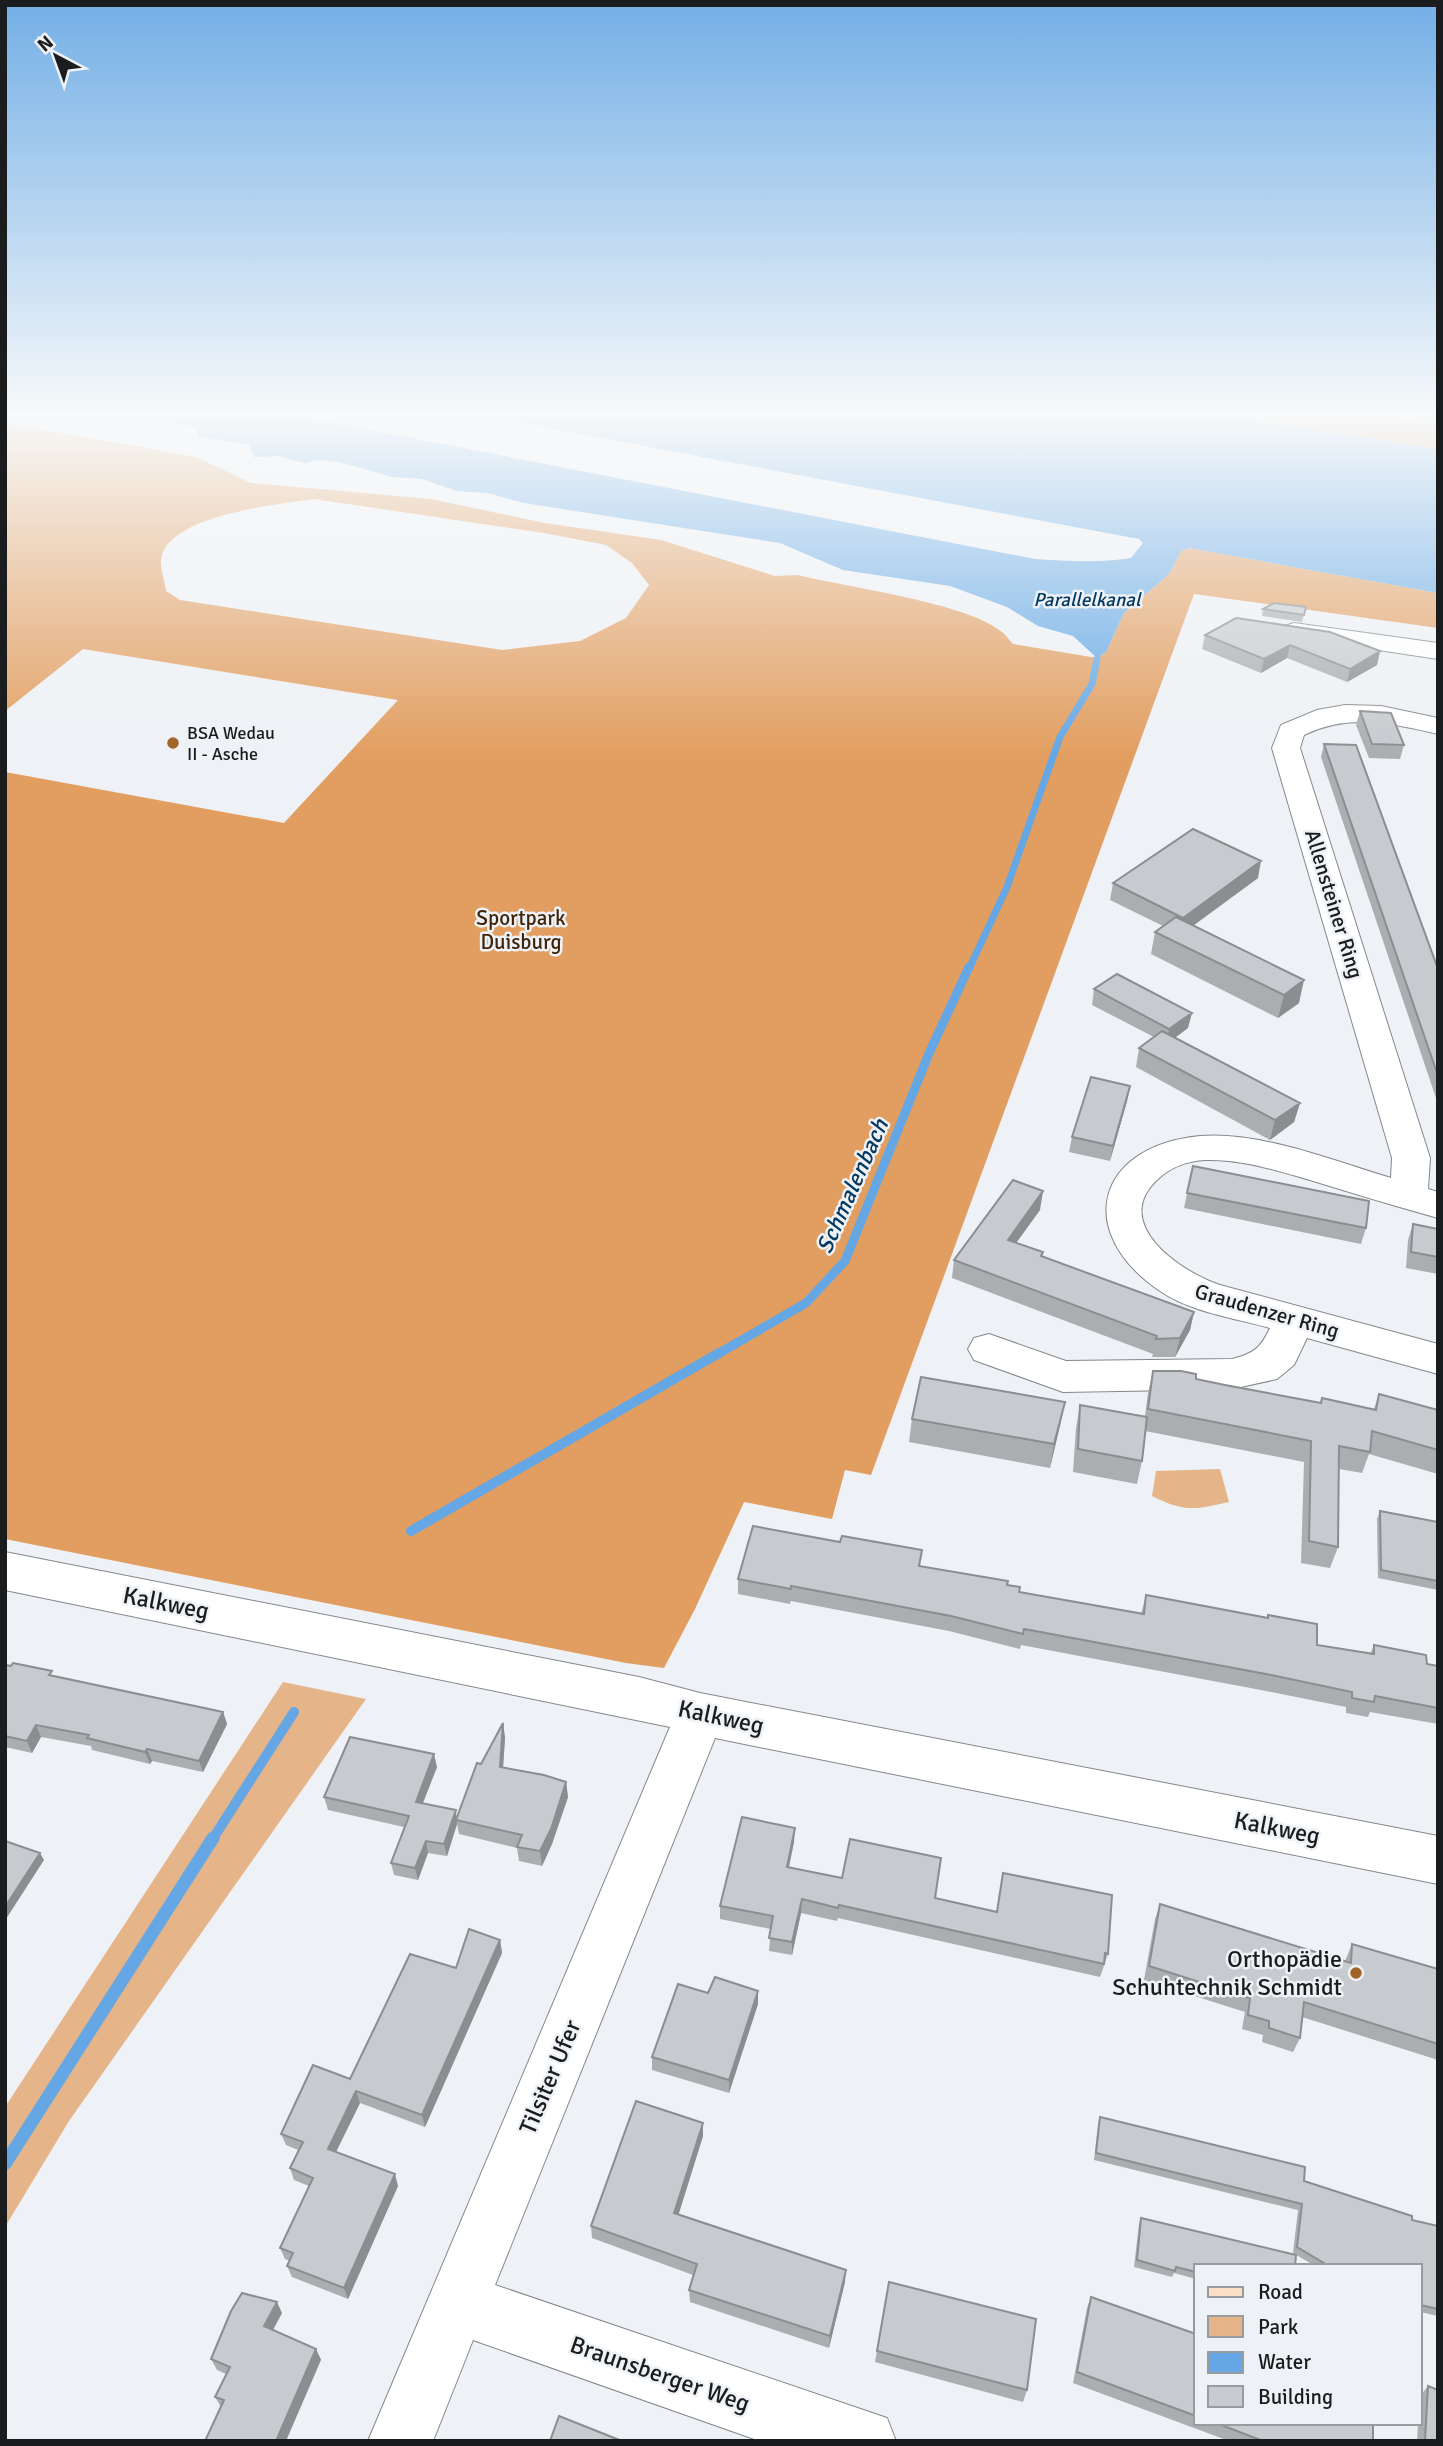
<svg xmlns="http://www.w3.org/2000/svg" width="1443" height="2446" font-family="Signika,sans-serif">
<rect width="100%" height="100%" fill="#eef1f5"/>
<path fill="#e6b489" d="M1220 1469 1229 1502C1194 1510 1184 1512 1152 1496L1156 1471Z
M283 1682 366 1699 69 2121 5 2227V2107Z"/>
<path fill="#e29e60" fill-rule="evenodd" d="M1207 413H1372L1438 424V449Z
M5 423 196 457 251 483 431 499 545 523 661 540 775 576 798 575C846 587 968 603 1002 632 1006 635 1009 640 1013 644L1097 658 1106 652 1124 613 1169 574 1181 550 1189 548 1438 593V628L1194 594 871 1475 845 1470 832 1519 744 1502 695 1609 664 1668 626 1663 5 1539V772L284 823 398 700 83 649 5 711ZM314 499 544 533 606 545 632 563 649 585 626 618 580 641 502 650 180 600 166 591C165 582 160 568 161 559 167 515 280 504 314 499Z"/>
<path fill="#64a7e4" d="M92 413H283L1035 559C1067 561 1099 563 1131 558L1143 543 1139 539 468 413H1207L1438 449V593L1189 548 1181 551 1169 574 1124 613 1106 652 1097 658 1073 636 1038 626 1007 607 950 586 843 570 780 543 524 503 487 493 457 491 422 479 392 477 340 462 317 460 304 463 277 456 254 457 248 444 197 437 198 429 166 421Z"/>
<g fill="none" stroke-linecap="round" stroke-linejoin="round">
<path stroke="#64a7e4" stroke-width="7" d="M969 969 1007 887 1060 737 1092 684 1097 659"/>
<path stroke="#64a7e4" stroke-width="9" d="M716 1355 806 1303 845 1261 930 1051 969 967"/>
<path stroke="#64a7e4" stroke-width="10" d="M411 1531 719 1353
M212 1840 294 1712"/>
<path stroke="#64a7e4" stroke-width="13" d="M5 2164 213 1838"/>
<defs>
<path id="minor" d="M1294 623 1438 643V659L1285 636 1281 631 1285 626Z
M1345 705 1381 706 1438 718V734C1391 723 1348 713 1304 735L1300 748 1430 1158 1428 1189 1438 1192V1218C1395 1206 1352 1193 1310 1180 1275 1170 1242 1159 1205 1160 1188 1161 1170 1167 1157 1180 1110 1224 1181 1272 1220 1285L1438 1344V1374L1307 1338 1294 1365 1277 1379 1232 1389 1063 1392 974 1360 968 1349 974 1338 989 1334 1066 1361 1232 1359C1253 1354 1261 1348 1270 1328 1235 1318 1190 1312 1160 1291 1073 1232 1096 1146 1200 1136 1260 1131 1334 1161 1391 1178L1392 1158 1272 748 1281 725 1317 710Z
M5 1552 639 1677 700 1693 1438 1836V1884L715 1738 495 2285 887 2418 896 2441H760L473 2340 433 2441H368L670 1727 5 1590Z"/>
<path id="major" d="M1401 413H1438V424L1404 417Z"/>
</defs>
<use href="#minor" stroke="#84878b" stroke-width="2"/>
<use href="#major" stroke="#cdcdcd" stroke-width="2"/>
<use href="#minor" fill="#fff" fill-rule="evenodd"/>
<use href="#major" fill="#fbdfc6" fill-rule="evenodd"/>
</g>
<path fill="#abaeb1" d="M1306 607 1302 622 1262 616 1263 609Z
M1205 635 1380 651 1377 665 1347 682 1287 658 1261 673 1202 649Z
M1360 711 1404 745 1400 759 1369 758 1356 725Z
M1324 744 1438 969V1104L1321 757Z
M1258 878 1193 926 1299 1003 1278 1018 1151 954 1155 932 1163 926 1110 900 1113 883Z
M1094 989 1188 1028 1175 1038 1300 1103 1294 1122 1270 1140 1136 1067 1139 1048 1154 1037 1092 1005Z
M1130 1086 1127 1101 1110 1161 1069 1152 1072 1137Z
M1193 1166 1366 1228 1361 1244 1184 1208Z
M1040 1210 1016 1243 1043 1257 1194 1312 1190 1330 1175 1357H1152L1153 1354 952 1278 954 1260Z
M1413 1224 1438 1229V1274L1406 1268 1408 1240Z
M1153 1371 1320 1403 1374 1409 1379 1394 1438 1410V1474L1369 1454 1362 1473 1339 1469 1338 1547 1330 1568 1301 1563 1304 1462 1145 1431 1142 1461 1137 1484 1073 1472 1076 1428 1080 1405 1145 1416 1148 1393Z
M1065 1402 1050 1468 909 1442 912 1419Z
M1380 1511 1438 1522V1590L1378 1578 1377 1519Z
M920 1566 1007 1585 1019 1592 1141 1614 1146 1595 1267 1618 1268 1615 1317 1645 1370 1654 1374 1645 1427 1664 1438 1666V1724L1370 1712 1368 1717 1346 1713V1707L1261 1690 1021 1645 1020 1649 949 1631 791 1601 790 1604 738 1594V1579Z
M5 1665 54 1676 223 1712 227 1724 203 1772 152 1761 150 1764 92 1750 91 1746 41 1737 32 1753 5 1747Z
M503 1723 505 1738 503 1768 566 1782 568 1797 552 1844 542 1866 519 1861 517 1848 459 1834 457 1824 447 1856 428 1853 418 1880 394 1875 391 1863 404 1827 328 1810 324 1797 437 1767 423 1803 457 1818 481 1764Z
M794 1842 789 1867 997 1912 1003 1873 1108 1954 1100 1977 838 1918 837 1921 801 1913 792 1955 769 1951 771 1929 720 1919V1906Z
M1160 1904 1345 1961 1352 1944 1438 1969V2060L1302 2017 1300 2038 1293 2052 1262 2042 1263 2035 1242 2029 1245 2012 1144 1980 1155 1919Z
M500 1940 502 1953 425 2127 360 2103 336 2152 398 2186 348 2299 292 2277 287 2266 290 2261 285 2259 280 2248 309 2186 294 2180 290 2168 298 2150 286 2145 281 2134 350 2079 456 1968Z
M708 1993 758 2004 729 2093 652 2070V2057Z
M1100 2117 1304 2181 1412 2220 1438 2226V2316L1420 2312V2266H1315L1293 2253 1298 2210 1094 2160 1098 2124Z
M703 2136 678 2215 845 2282 829 2348 690 2302 689 2290 693 2275 592 2238 591 2226Z
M1141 2218 1196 2266V2279L1174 2273 1172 2277 1134 2267 1139 2224Z
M889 2282 1027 2390 1023 2402 875 2362Z
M1091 2297 1196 2334V2423H1373V2441H1229L1073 2383 1087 2308Z
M282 2313 273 2330 316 2349 321 2360 221 2407 215 2397 226 2374 217 2370 211 2359Z
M1428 2386 1438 2441H1417L1418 2423H1420V2396Z"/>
<path fill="#8b8d90" d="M1290 645 1287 658 1261 673 1264 659Z
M1380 651 1377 665 1347 682 1350 669Z
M1261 861 1258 878 1180 935 1183 918Z
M1304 980 1299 1003 1278 1018 1284 995Z
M1192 1013 1188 1028 1166 1044 1169 1029Z
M1130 1086 1127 1101 1110 1161 1113 1146Z
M1300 1103 1294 1122 1270 1140 1275 1120Z
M1043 1191 1040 1210 1005 1258 1008 1240Z
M1194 1312 1190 1330 1175 1357 1180 1338Z
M1065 1402 1060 1426 1050 1468 1054 1444Z
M223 1712 227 1724 203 1772 199 1761Z
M503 1723 505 1738 502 1782 500 1767Z
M36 1725 41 1737 32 1753 27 1741Z
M147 1749 152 1761 150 1764 145 1752Z
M434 1754 437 1767 418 1815 416 1802Z
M566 1782 568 1797 552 1844 542 1866 540 1851Z
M456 1810 457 1824 447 1856 444 1844Z
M795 1828 794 1842 786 1880 787 1867Z
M426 1841 428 1853 418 1880 415 1868Z
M40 1853 44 1860 6 1919 5 1907Z
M802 1899 801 1913 792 1955V1942Z
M500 1940 502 1953 425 2127 422 2115Z
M758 1991V2004L729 2093V2080Z
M356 2091 360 2103 332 2160 328 2149Z
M703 2123V2136L675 2226 674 2213Z
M395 2174 398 2186 348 2299 344 2288Z
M846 2270 845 2282 829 2348 830 2336Z
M277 2302 282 2313 269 2337 264 2326Z
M316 2349 321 2360 286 2441H276Z"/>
<path fill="#c7cace" stroke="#8b8d90" stroke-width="2" d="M1274 603 1306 607 1304 615 1263 609Z
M1236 618 1330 632 1380 651 1350 669 1290 645 1264 659 1205 635Z
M1360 711 1391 713 1404 745 1372 744Z
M1324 744 1356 745 1438 969V1076Z
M1193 829 1261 861 1183 918 1113 883Z
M1176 917 1304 980 1284 995 1155 932Z
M1117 974 1192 1013 1169 1029 1094 989Z
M1162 1031 1300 1103 1275 1120 1139 1048Z
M1091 1077 1130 1086 1113 1146 1072 1137Z
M1193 1166 1369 1201 1366 1228 1187 1193Z
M1013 1180 1043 1191 1008 1240 1043 1252 1041 1256 1194 1312 1180 1338 1156 1339 1157 1336 954 1260Z
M1413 1224 1438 1229V1257L1411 1252Z
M1153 1371H1181L1196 1374V1379L1225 1385 1321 1403 1322 1398 1376 1410 1379 1394 1438 1410V1450L1372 1431 1370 1452 1339 1446 1338 1547 1309 1541 1311 1441 1148 1409Z
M921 1377 1065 1402 1054 1444 912 1419Z
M1080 1405 1147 1417 1142 1461 1078 1449Z
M1380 1511 1438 1522V1581L1381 1570Z
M753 1526 840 1542 842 1536 922 1550 919 1566 1008 1581 1007 1585 1020 1587 1019 1592 1144 1614 1146 1595 1268 1618V1615L1317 1624V1645L1374 1654V1645L1426 1655 1427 1664 1438 1666V1708L1375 1696 1374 1702 1352 1698V1692L1266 1674 1024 1629 1023 1634 951 1616 791 1586V1589L738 1579Z
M13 1663 52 1671 49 1675 223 1712 199 1761 147 1749 145 1752 87 1738 89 1735 36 1725 27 1741 5 1736V1665L11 1666Z
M503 1723 500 1767 544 1775 566 1782 551 1829 540 1851 517 1847 522 1835 456 1820 477 1763 481 1764Z
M350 1737 434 1754 416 1802 456 1810 444 1844 426 1841 415 1868 391 1863 409 1816 324 1797Z
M742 1817 795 1828 787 1867 842 1878 850 1839 941 1858 935 1898 997 1912 1003 1873 1112 1895 1108 1954 1105 1953 1104 1964 839 1905 838 1908 802 1899 792 1942 769 1938 773 1916 720 1906Z
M5 1841 40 1853 5 1907Z
M1160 1904 1351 1963 1352 1944 1438 1969V2044L1304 2002 1300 2038 1269 2028V2021L1248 2015 1250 1998 1149 1966Z
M469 1929 500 1940 422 2115 356 2091 328 2149 395 2174 344 2288 287 2266 293 2253 280 2248 313 2178 290 2168 303 2142 281 2134 313 2065 350 2079 410 1954 456 1968Z
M715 1977 758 1991 729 2080 652 2057 678 1984 708 1993Z
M636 2101 703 2123 674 2213 846 2270 830 2336 689 2290 697 2264 591 2226Z
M1100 2117 1305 2167 1304 2181 1412 2216V2220L1438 2226V2309L1420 2305V2266H1329L1297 2247 1302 2204 1096 2153Z
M1141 2218 1296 2255 1295 2266H1196V2272L1176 2267 1175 2271 1137 2260Z
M889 2282 1036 2319 1027 2390 877 2351Z
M242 2293 277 2302 264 2326 316 2349 276 2441H205L224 2400 215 2397 230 2367 211 2359 231 2311Z
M1091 2297 1196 2334V2416L1077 2372Z
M1428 2386 1438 2390V2441H1425Z
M559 2416 622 2441H550Z
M1216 2423H1373V2441H1263Z"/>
<linearGradient id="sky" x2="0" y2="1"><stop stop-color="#73afe6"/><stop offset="0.55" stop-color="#f7f9fa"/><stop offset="1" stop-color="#f7f9fa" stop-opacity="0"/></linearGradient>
<rect width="1443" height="756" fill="url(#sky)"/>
<g fill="#a06427" stroke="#eef1f5" stroke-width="2.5">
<circle cx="173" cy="743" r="7"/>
<circle cx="1356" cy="1973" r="7"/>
</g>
<g text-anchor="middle" stroke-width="5" stroke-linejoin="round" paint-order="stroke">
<g font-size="18" fill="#1a1c1d" stroke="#eef1f5" text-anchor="start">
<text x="187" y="739">BSA Wedau<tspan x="187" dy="21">II - Asche</tspan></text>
</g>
<g font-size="19" font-style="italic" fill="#043960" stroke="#eef1f5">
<text x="1087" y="606">Parallelkanal</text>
</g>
<g font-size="21" fill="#1a1c1d" stroke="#eef1f5">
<text transform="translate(1334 904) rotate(73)" y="7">Allensteiner Ring</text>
<text transform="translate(1267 1311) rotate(16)" y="7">Graudenzer Ring</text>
</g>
<g font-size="21" fill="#3f2408" stroke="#eef1f5">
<text x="521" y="925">Sportpark<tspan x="521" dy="24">Duisburg</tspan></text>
</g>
<g font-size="23" font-style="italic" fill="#043960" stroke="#eef1f5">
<text transform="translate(852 1186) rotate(-66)" y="8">Schmalenbach</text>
</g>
<g font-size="24" fill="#1a1c1d" stroke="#eef1f5">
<text transform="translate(166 1603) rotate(11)" y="8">Kalkweg</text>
<text transform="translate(721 1717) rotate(12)" y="8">Kalkweg</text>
<text transform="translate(1277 1828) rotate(11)" y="8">Kalkweg</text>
<text transform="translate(550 2077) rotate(-67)" y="8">Tilsiter Ufer</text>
<text transform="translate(660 2374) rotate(19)" y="8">Braunsberger Weg</text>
</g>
<g font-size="24" fill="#1a1c1d" stroke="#eef1f5" text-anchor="end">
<text x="1342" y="1967">Orthopädie<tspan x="1342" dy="28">Schuhtechnik Schmidt</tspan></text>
</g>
</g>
<rect width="1443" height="2446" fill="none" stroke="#1a1c1d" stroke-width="14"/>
<rect x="1194" y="2264" width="228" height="161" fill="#eef1f5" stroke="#999c9f" stroke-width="2"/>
<rect x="1208" y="2287" width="35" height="10" fill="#fbdfc6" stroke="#999c9f" stroke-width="2"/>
<text x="1258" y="2299" font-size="21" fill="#1a1c1d">Road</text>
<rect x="1208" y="2316" width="35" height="21" fill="#e6b489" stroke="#999c9f" stroke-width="2"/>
<text x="1258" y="2334" font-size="21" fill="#1a1c1d">Park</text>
<rect x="1208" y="2352" width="35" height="21" fill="#64a7e4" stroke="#999c9f" stroke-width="2"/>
<text x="1258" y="2369" font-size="21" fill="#1a1c1d">Water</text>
<rect x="1208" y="2386" width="35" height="21" fill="#c7cace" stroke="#999c9f" stroke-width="2"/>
<text x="1258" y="2404" font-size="21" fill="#1a1c1d">Building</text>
<g transform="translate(56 56) rotate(319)" stroke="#eef1f5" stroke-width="5" paint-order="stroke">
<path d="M0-5L12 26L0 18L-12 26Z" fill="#1a1c1d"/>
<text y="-10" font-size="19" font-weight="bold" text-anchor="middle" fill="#1a1c1d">N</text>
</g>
</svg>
